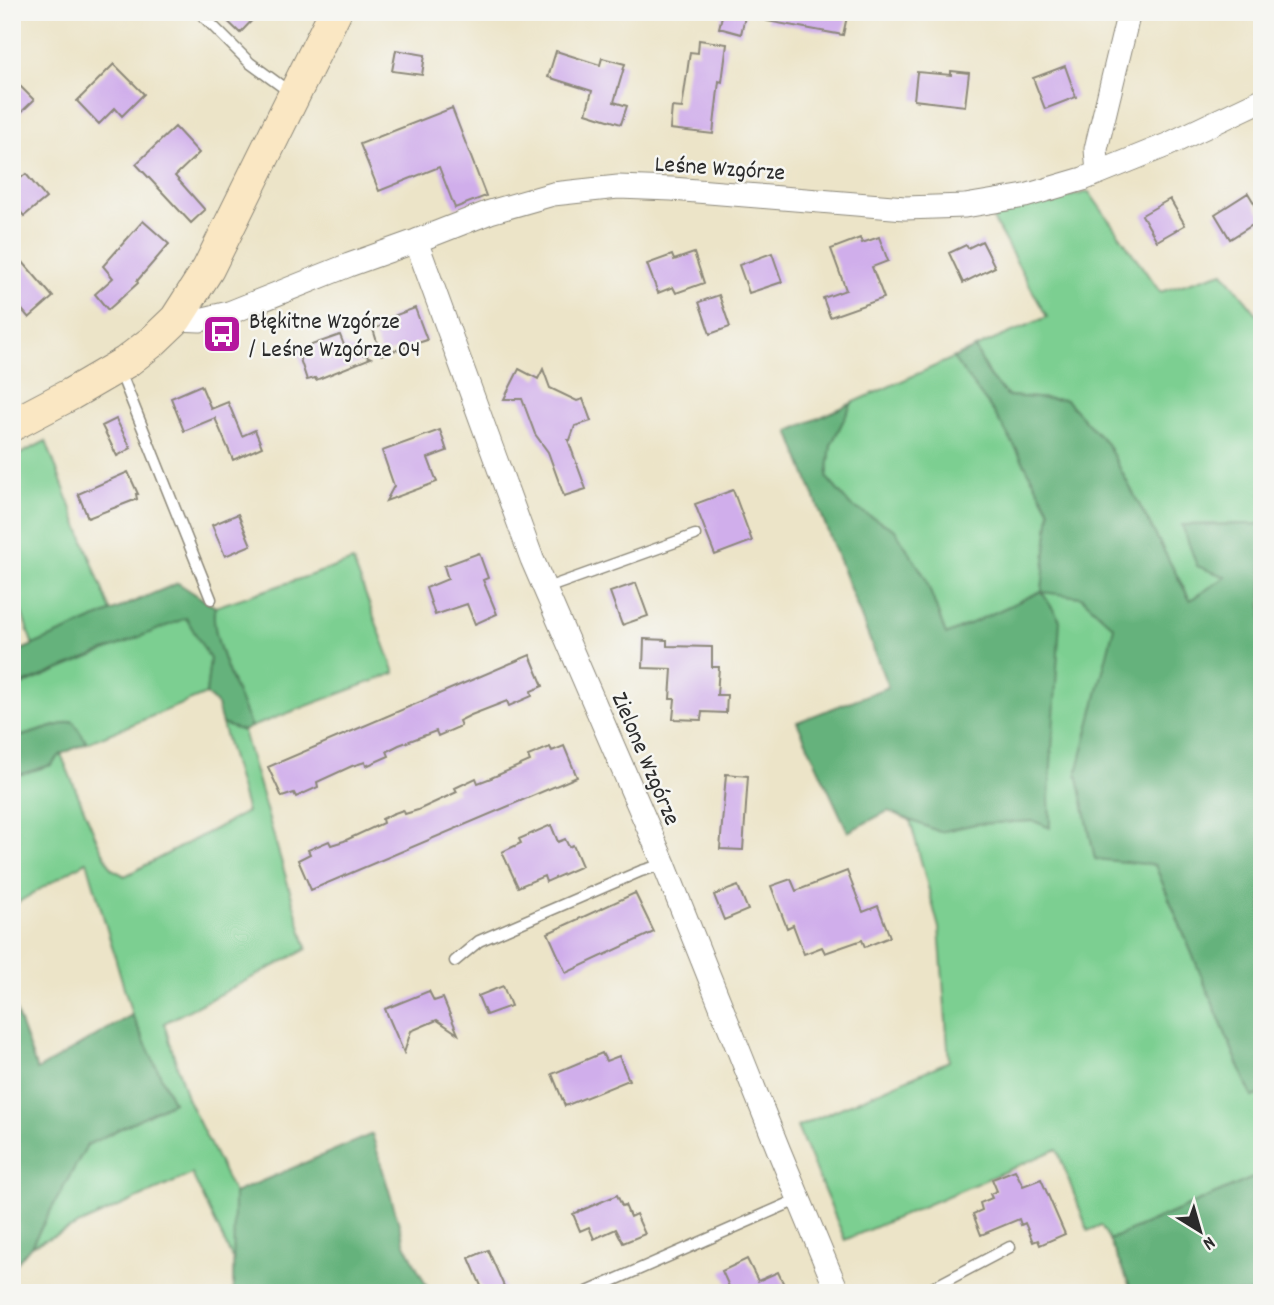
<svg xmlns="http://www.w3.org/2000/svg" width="1274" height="1305" font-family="Dekko,sans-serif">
<rect width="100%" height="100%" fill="#f6f6f2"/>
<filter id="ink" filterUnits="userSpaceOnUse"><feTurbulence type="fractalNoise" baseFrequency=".0143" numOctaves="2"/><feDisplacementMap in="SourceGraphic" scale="14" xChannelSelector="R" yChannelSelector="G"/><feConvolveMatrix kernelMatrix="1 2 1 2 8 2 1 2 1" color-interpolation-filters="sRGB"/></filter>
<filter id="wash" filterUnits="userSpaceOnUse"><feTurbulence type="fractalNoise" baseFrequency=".00686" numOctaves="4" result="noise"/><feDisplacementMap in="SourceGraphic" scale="28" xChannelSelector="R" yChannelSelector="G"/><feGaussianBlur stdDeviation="1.57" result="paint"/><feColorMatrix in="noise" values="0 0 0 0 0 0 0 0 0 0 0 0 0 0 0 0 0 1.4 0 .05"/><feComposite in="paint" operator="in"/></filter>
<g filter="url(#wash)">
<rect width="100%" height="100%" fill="#ece4c8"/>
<path fill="#7ccf91" stroke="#547d5e" stroke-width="2" d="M1089 192 1160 292 1223 272 1262 320V524L1183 525 1226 577 1190 600 1107 444 1066 400 1008 396 991 379 975 348 1047 317 990 214Z
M953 358 993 411 1017 450 1050 511 1042 591 1081 597 1114 626 1155 865 1252 1097 1262 1094V1174L1109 1240 1101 1225 1088 1231 1057 1149 845 1240 797 1127 949 1061 939 928 910 820 940 832 975 824 1034 821 1050 827 1041 591 946 635 925 577 895 530 850 505 827 478 831 445 852 403Z
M46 441 111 612 33 646 12 583V458Z
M353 561 395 673 251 727C241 702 207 631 215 607Z
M186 617 210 659 206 694 87 743 72 721 12 739 13 689Z
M222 724 243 731 307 949 164 1023 187 1098 234 1193V1262L192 1174 31 1246 87 1145 173 1102 132 1015 87 861 12 906V777L51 765 61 754 99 845 112 869 125 876 247 812Z"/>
<path fill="#65b27b" stroke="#486e53" stroke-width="2" d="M975 348 991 379 1008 396 1066 400 1107 444 1190 600 1226 577 1197 566 1182 525 1262 524V1094L1252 1097 1155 865 1095 859 1077 773 1114 627 1081 597 1042 592 1060 620 1049 798 1050 828 1034 821 975 824 940 832 888 811 848 832 797 722 888 687 789 431 852 403 831 445 827 478 850 505 895 530 925 577 946 635 1042 591 1050 511 1017 450 993 411 953 358Z
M178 583 215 607C207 631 241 702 251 727L243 731 222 724 217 705 206 694 210 659 186 618 13 688 12 695V654Z
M73 721 87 743 61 754 51 765 12 777V739Z
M12 1000 37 1070 132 1015 173 1102 87 1145 31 1246 12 1269Z
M372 1134 405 1244 430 1293H233L234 1193Z
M1262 1174V1287L1248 1293H1133L1109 1240Z"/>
<g id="blocks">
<path fill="#d0aeeb" d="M218 12H260L240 33Z
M723 12H746L741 34 719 28Z
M767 12H848L843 35 767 21Z
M699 40 727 44 722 82 719 81 713 134 670 129 672 107 682 108 690 52 698 53Z
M396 50 425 55 422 75 392 71Z
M556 51 600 65 602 58 625 64 614 102 627 106 621 124 586 113 592 91 548 77Z
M114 64 144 94 122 116 115 108 99 124 77 101Z
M1065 66 1076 97 1045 109 1033 78Z
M951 71 969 73 965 106 914 100 917 72 951 75Z
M12 78 34 100 12 121Z
M452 108 486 196 455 208 439 167 379 191 360 144Z
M175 127 199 153 175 176 205 210 191 223 136 164Z
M26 174 46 198 24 216 12 202V185Z
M1248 193 1262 216V219L1230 239 1215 214Z
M1170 199 1185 225 1157 241 1142 215Z
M143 221 169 244 137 281 138 283 108 310 95 294 113 278 103 266Z
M879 237 888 261 872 267 884 298 830 317 823 298 846 290 831 249 860 238 862 243Z
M982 241 995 267 963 283 949 253 966 245 968 248Z
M694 253 704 283 676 293 673 287 658 293 647 264 672 255 674 260Z
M772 253 782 282 749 293 739 265Z
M22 261 53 297 29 318 12 298V270Z
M719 295 730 327 710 334 699 302Z
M415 308 427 340 381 355 373 329 390 323 388 318Z
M340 335 344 345 371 358 316 380 315 378 307 380 297 350Z
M519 369 538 379 543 369 550 388 577 401 583 399 591 421 575 426 570 440H568L586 489 564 496 548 452 535 434 522 399H504Z
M201 385 211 409 228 402 242 436 255 430 262 447 233 460 215 418 184 431 171 398Z
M116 419 131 448 117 456 102 426Z
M440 430 447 451 428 458 437 482 386 501 394 486 382 451Z
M128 472 138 494H136L137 499 88 518 78 494Z
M733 490 752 541 715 555 695 504Z
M238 514 251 545 225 556 212 525Z
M479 553 488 578 483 580 497 614 475 624 467 604 435 615 426 588 448 579 444 566Z
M636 583 648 616 622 625 610 592Z
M644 639 667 640V646L712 647V667H719L717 695H727L726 713 702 712 701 720 673 719 675 699H670L672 669 643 668Z
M530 655 543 686 531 691 532 696 509 706 507 701 471 715 459 721 461 726 438 736 436 731 399 745 387 751 389 756 366 766 365 762 352 766 317 782 318 787 296 797 294 793 282 797 268 767Z
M564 746 577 777 311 890 298 860 310 854 308 850 329 841 331 845 344 841 383 823 382 819 392 814 403 810 405 814 418 810 457 792 455 788 476 778 478 783 491 778 530 761 528 756 550 747 552 751Z
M726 774 748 776 743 850 720 849Z
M551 825 558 842 565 839 569 847 573 845 582 866 546 882 544 876 518 887 502 852 521 843 519 839Z
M847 871 863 912 878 906 890 937 865 947 862 940 825 953 822 947 804 954 793 925 787 928 771 886 791 879 796 891Z
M738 886 748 910 724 920 714 895Z
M635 893 654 932 566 973 548 933Z
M503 986 511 1006 486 1015 478 996Z
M429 991 434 1001 443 998 458 1034 437 1020 411 1031 404 1053 385 1009Z
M602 1053 606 1061 619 1056 629 1080 565 1106 552 1074Z
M1015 1170 1023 1186 1041 1179 1065 1234 1040 1245 1038 1240 1033 1242 1025 1223 1021 1225 1019 1219 981 1235 973 1214 982 1210 980 1203 992 1198 990 1194 997 1191 992 1179Z
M617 1195 622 1206 625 1205 630 1217 636 1214 645 1234 623 1243 616 1229 594 1239 589 1227 580 1231 573 1214Z
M488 1250 507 1293H484L469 1258Z
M747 1259 758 1281 778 1272 788 1293H732L722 1271Z"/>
</g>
</g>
<g filter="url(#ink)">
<use href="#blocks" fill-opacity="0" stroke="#8c887a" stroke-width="2"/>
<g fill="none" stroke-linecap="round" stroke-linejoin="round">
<defs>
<path id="lane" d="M199 12 250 63 291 93
M119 369 211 599
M544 589 695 535
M455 961 479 941 641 871 664 864
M585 1293 799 1199
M923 1293 1010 1247"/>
<path id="street" d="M1098 173 1096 149 1129 12
M416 241 532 559 664 864 779 1151 838 1293
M176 319 200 320 229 313 349 265 416 241 490 212 553 194 618 187 672 189 905 208 965 206 1025 196 1083 179 1167 145 1262 100"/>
<path id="secondary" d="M12 425 71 394 126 362 153 341 176 319 208 269 335 12"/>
</defs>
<use href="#lane" stroke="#8c887a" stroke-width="13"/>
<use href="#street" stroke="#8c887a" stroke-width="25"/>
<use href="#secondary" stroke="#8c887a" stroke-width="34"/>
<use href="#lane" stroke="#fff" stroke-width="10"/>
<use href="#street" stroke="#fff" stroke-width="23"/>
<use href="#secondary" stroke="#fae7c3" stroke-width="32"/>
</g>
</g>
<defs>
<symbol id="bus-square" viewBox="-11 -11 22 22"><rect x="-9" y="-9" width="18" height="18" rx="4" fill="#b5179e" stroke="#f6f6f2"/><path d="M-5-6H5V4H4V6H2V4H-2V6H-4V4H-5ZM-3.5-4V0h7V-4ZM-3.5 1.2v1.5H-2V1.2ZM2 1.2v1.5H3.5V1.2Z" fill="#fff"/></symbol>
</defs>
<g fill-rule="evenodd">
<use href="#bus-square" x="200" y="312" width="44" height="44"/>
</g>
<g text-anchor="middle" stroke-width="5" stroke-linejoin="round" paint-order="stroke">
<g font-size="24" fill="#2b2b2b" stroke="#f6f6f2">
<text transform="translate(720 167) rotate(4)" y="8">Leśne Wzgórze</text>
<text transform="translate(647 758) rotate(67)" y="8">Zielone Wzgórze</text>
</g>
<g font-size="24" fill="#2b2b2b" stroke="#f6f6f2" text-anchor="start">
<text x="249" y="328">Błękitne Wzgórze<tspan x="249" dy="28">/ Leśne Wzgórze 04</tspan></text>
</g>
</g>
<rect width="1274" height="1305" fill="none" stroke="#f6f6f2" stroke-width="42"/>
<g transform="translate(1200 1231) rotate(143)" stroke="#f6f6f2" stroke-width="5" paint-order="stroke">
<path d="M0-5L12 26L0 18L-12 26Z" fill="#2b2b2b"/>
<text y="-10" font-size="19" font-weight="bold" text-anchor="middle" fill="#2b2b2b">N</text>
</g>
</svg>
